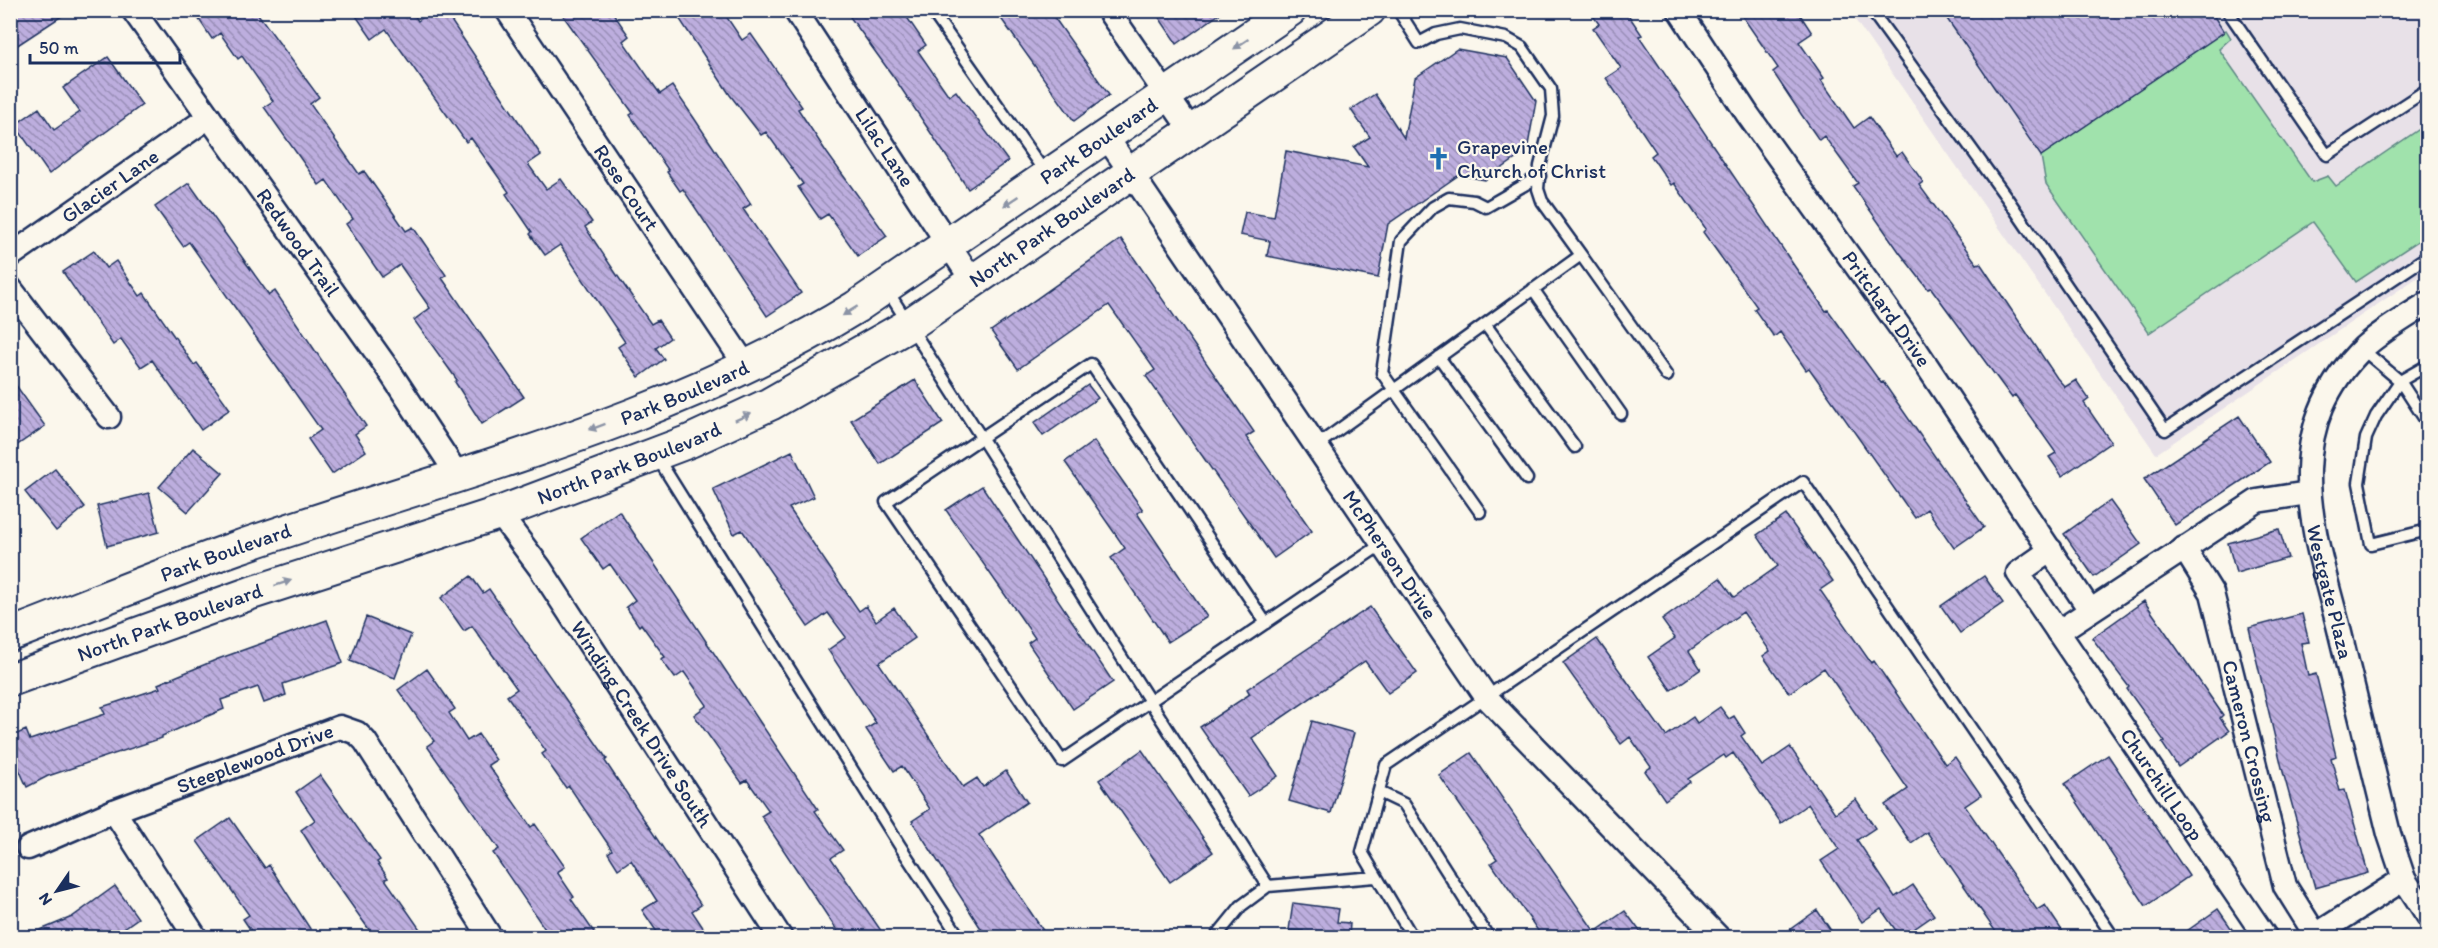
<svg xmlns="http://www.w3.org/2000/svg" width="2438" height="948" font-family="Itim,sans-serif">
<defs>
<pattern id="building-back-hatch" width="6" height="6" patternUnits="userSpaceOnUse" patternTransform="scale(1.5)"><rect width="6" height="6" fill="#bdaede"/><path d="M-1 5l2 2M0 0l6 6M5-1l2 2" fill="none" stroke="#998eb7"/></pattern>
</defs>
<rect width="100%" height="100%" fill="#fbf7ec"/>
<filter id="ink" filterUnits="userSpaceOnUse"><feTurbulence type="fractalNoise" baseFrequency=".0167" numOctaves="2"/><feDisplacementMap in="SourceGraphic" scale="12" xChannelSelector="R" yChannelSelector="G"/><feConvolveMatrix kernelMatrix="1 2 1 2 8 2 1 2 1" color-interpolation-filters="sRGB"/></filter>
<g filter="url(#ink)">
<path fill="#e8e1e8" d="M1849 11H2427V271L2156 454Z"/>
<path fill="#a0e2ac" stroke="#5e8885" stroke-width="1.5" d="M2226 30 2231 38 2219 49 2312 182 2328 176 2336 186 2427 124V235L2356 282 2313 222 2149 333 2046 184 2041 156Z"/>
<path fill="url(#building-back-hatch)" stroke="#1b2f5e" stroke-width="1.5" d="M10 10H71L10 50Z
M209 10H255L319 97 310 104 359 174 364 171 406 231 413 227 446 275 442 278 524 397 482 424 455 382 457 380 414 320 430 308 400 265 382 277 346 224 353 219 326 180 319 185 264 107 273 101 242 56 238 59 220 33 212 39 198 18Z
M352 10H411L418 21 433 10H444L541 155 528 164 546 189 561 179 592 222 585 227 619 278 651 324 658 320 670 338 656 348 664 359 639 377 618 347 625 342 560 245 545 255 530 234 532 232 506 194 509 192 471 138 466 142 386 29 372 39Z
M559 10H611L629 36 623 41 660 94 672 86 694 118 751 204 743 209 801 293 767 316 683 189 680 191 667 172 669 171 630 115 633 113Z
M690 10H722L742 40 751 34 802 107 798 109 827 153 887 236 858 256 828 214 820 219 798 187 803 184 766 132 761 135 730 95 679 18Z
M845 10H902L926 45 918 51 949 96 956 91 1008 161 968 189 895 79Z
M995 10H1049L1109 95 1074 121Z
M1154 10H1225L1177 44Z
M1589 10H1625L1642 35 1639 36 1795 267 1826 311 1828 310 1881 383 1883 382 1984 527 1954 548 1927 509 1915 518 1809 368 1806 370 1780 332 1774 337 1754 309 1757 307 1703 232 1706 229 1674 183 1671 185 1651 156 1656 152 1606 78 1621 68 1593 28 1599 24Z
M1738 10H1797L1812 33 1799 42 1824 78 1821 80 1854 128 1869 117 1896 156 1902 152 1923 182 1919 185 1977 264 1980 263 2057 378 2065 387 2076 380 2089 399 2084 403 2111 442 2062 476 2049 457 2056 453 2015 395 2012 398 1931 288 1928 289 1900 253 1853 186 1858 183 1824 136 1819 140 1801 114 1773 72 1778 68Z
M1941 10H2210L2224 32 2041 156Z
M1457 49 1507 58 1536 101 1527 151 1485 180 1459 175 1388 224 1378 278 1267 256 1270 241 1240 235 1245 212 1274 217 1286 151 1368 167 1354 147 1370 137 1351 110 1375 94 1404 138 1415 78Z
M108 57 142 105 49 174 15 125 39 108 54 130 80 112 63 88Z
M189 183 269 295 275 291 366 426 355 434 366 451 332 474 308 439 321 430 189 242 183 246 155 207Z
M1121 239 1254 432 1246 437 1312 531 1274 558 1146 376 1155 370 1109 305 1018 369 991 331Z
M94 251 106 268 116 261 140 296 144 293 194 365 197 363 230 409 201 430 152 360 141 367 121 339 113 345 63 272Z
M10 377 45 426 10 450Z
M915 380 943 423 880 464 851 420Z
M1088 385 1098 398 1043 436 1034 423Z
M2239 416 2270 462 2175 525 2144 479Z
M1094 441 1143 510 1137 513 1207 617 1168 642 1111 558 1125 548 1065 462Z
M193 448 223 473 188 512 159 487Z
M792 451 814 497 789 508 859 611 866 606 876 621 894 608 915 638 879 663 963 787 977 778 983 787 1006 771 1027 802 979 835 1048 938H987L912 821 930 809 902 766 894 771 866 729 876 723 828 650 846 637 828 613 808 627 742 530 734 534 713 489Z
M55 469 85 507 56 531 25 492Z
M982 486 1113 682 1073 709 1028 643 1035 638 946 510Z
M149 493 159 532 107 546 97 506Z
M2110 501 2141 544 2094 577 2064 534Z
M619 511 818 809 815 811 843 850 831 858 886 938H842L761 816 769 811 747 780 742 783 694 715 707 705 684 672 675 678 661 659 665 657 641 624 639 626 626 607 635 600 610 564 603 569 581 538Z
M1786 515 1833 581 1820 590 1871 663 1874 661 1945 764 1955 757 1981 795 1965 806 2037 910 2045 905 2067 938H2000L1927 832 1911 843 1885 805 1908 789 1824 668 1789 693 1763 656 1770 651 1743 612 1689 651 1701 669 1671 690 1648 657 1675 638 1662 620 1698 594 1720 578 1734 597 1778 566 1757 535Z
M2279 529 2288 558 2236 573 2228 543Z
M471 576 483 593 489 589 607 759 605 761 701 905 692 911 710 938H661L642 910 657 901 631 860 618 869 608 853 612 850 569 786 566 788 542 754 546 751 507 696 517 689 472 626 464 631 441 598Z
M1984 576 2003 603 1960 633 1941 606Z
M2144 601 2223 715 2220 718 2229 731 2178 767 2162 743 2165 742 2127 689 2129 687 2092 638Z
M1370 607 1417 673 1388 693 1365 661 1252 738 1278 776 1248 796 1200 727 1250 694 1247 689Z
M2302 614 2309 642 2301 643 2308 676 2316 674 2336 756 2331 758 2340 791 2345 790 2368 873 2315 888 2283 772 2249 628Z
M366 617 411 635 395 678 350 661Z
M327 620 343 663 283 684 286 695 264 703 258 687 221 700 224 709 162 736V738L48 776 27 787 19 769 10 773V737L26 730 30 740 105 714 102 707 160 688 158 684 218 659Z
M1597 639 1666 736 1693 717 1697 723 1720 707 1729 719 1734 716 1745 733 1741 736 1762 766 1790 747 1835 813 1856 799 1875 828 1857 840 1895 897 1913 885 1934 915 1901 938 1881 909 1862 922 1821 861 1839 849 1808 804 1781 823 1733 753 1726 758 1724 755 1688 779 1690 782 1665 800 1645 771 1651 767 1630 737 1621 744 1563 663Z
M427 669 455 709 449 713 467 741 478 734 496 760 488 765 531 827 535 824 565 867 557 872 574 897 571 899 598 938H551L493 853 499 849 427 746 434 741 398 690Z
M1312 721 1354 733 1331 813 1289 801Z
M1142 750 1213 852 1170 882 1099 780Z
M1471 753 1595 932 1625 911 1645 938H1543L1491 863 1497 859 1439 775Z
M2108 755 2189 876 2146 906 2065 784Z
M320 775 380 860 377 862 388 878 385 879 426 938H375L321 862 301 830 315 820 296 792Z
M230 818 265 868 269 865 316 938H256L243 919 249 915 197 841Z
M115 886 138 918 110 938H21L72 917Z
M1293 903 1339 909 1337 922 1350 923 1349 938H1302L1303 931 1289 930Z
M2218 909 2238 938H2177Z
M1817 910 1836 938H1778Z"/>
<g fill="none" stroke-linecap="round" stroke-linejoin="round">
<defs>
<path id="lane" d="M931 10 1046 174
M1871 10 2007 198 2165 430 2428 256
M2227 10 2327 155 2428 89
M1581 255 1667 376
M1533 289 1621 414
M887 290 1268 886
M1485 324 1575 447
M2362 349 2400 381 2428 424
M1439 357 1527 479
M2428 365 2400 381 2376 416 2366 438 2359 483 2371 544 2428 530
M1316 446 1581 255 1542 201 1538 189 1540 166 1553 116 1551 89 1522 47 1506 38 1460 29 1436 34 1419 43 1398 10
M657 457 900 846 960 938
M1480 512 1382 373 1401 241 1433 207 1449 198 1474 201 1486 207 1540 176
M1266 623 1091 364 886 502 1062 761 1382 544
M1379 792 1404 804 1489 938
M1215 938 1241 906 1268 886 1375 877
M1413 938 1362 852 1386 765 1803 482 2114 938"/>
<g id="street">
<path id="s1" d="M133 10 388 369 459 477"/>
<path id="s2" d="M507 10 746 366"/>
<path id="s3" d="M795 10 973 282"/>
<path d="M1108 10 1192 132"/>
<path id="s4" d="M1679 10 1748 115 1917 351 2090 610"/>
<path id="s5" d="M1106 136 1487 698 1719 938"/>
<path id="s6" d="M10 256 209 117"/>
<path d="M10 288 109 417"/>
<path id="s7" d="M2428 303C2406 317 2383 330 2364 347 2278 431 2312 525 2338 625 2355 695 2372 764 2389 834L2404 879 2428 916"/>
<path id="s8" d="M499 513 540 568 781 938"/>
<path id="s9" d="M2184 548 2212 593 2285 886 2315 934"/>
<path id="s10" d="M2051 550 2018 573 2266 938"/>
<path d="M2058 632 2257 501 2308 493"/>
<path d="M114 811 196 938"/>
<path id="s11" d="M28 848 114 811 340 727 357 733 365 741 491 938"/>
<path d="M2311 938 2404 879"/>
</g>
<g id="secondary">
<path id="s12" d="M10 635C86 606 160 575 236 548 445 475 666 424 856 307L1290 10"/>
<path id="s13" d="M10 680 251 593 499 513 690 441 770 404 909 325 1369 10"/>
</g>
</defs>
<use href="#lane" stroke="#1b2f5e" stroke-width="15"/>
<use href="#street" stroke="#1b2f5e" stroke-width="27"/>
<use href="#secondary" stroke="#1b2f5e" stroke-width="36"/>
<use href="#lane" stroke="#fbf7ec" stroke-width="10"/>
<use href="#street" stroke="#fbf7ec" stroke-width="22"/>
<use href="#secondary" stroke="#fbf7ec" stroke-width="32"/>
</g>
<defs><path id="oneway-solid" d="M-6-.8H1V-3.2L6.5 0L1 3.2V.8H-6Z" transform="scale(1.5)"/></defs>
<g fill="#8b93a5">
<use href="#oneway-solid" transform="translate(1241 44) rotate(146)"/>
<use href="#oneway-solid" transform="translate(1011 201) rotate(146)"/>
<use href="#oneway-solid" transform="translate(850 311) rotate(148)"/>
<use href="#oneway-solid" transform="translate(743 417) rotate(-24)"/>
<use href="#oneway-solid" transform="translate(597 427) rotate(160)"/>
<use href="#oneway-solid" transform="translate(283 583) rotate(-18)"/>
</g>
</g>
<defs>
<symbol id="church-bare" viewBox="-9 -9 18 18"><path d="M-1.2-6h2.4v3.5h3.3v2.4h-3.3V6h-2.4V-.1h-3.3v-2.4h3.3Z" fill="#1f6fb2" stroke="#fbf7ec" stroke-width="2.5" paint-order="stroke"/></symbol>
</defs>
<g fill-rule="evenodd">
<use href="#church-bare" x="1422" y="142" width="33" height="33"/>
</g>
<g text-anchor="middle" stroke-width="4.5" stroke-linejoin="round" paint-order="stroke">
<g font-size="21" fill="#1b2f5e" stroke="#fbf7ec">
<text dy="7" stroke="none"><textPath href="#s12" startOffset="1203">Park Boulevard</textPath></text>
<text dy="7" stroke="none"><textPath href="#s3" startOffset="164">Lilac Lane</textPath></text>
<text dy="7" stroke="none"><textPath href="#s6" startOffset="122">Glacier Lane</textPath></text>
<text dy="7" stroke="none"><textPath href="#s2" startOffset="214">Rose Court</textPath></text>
<text dy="7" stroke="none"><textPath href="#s13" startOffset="1142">North Park Boulevard</textPath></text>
<text dy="7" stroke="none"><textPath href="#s1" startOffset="285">Redwood Trail</textPath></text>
<text dy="7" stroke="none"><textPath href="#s4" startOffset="364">Pritchard Drive</textPath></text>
<text dy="7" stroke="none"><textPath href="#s12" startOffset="717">Park Boulevard</textPath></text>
<text dy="7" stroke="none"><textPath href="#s13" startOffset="656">North Park Boulevard</textPath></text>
<text dy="7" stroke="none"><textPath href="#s12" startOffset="231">Park Boulevard</textPath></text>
<text dy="7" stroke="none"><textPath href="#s5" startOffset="506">McPherson Drive</textPath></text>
<text dy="7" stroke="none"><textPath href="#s7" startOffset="340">Westgate Plaza</textPath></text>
<text dy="7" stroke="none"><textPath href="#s13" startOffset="170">North Park Boulevard</textPath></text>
<text dy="7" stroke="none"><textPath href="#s8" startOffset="255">Winding Creek Drive South</textPath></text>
<text dy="7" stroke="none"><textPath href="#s9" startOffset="206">Cameron Crossing</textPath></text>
<text dy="7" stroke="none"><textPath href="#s11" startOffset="244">Steeplewood Drive</textPath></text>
<text dy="7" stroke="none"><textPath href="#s10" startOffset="296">Churchill Loop</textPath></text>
</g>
<g font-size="21" fill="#1b2f5e" stroke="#fbf7ec" text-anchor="start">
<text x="1457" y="154">Grapevine<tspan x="1457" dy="24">Church of Christ</tspan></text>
</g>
</g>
<rect width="2438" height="948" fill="none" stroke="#fbf7ec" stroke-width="36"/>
<rect x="18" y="18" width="2402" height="912" fill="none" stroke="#1b2f5e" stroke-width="2" filter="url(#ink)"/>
<g transform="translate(57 891) rotate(235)" stroke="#fbf7ec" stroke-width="4.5" paint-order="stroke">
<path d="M0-4.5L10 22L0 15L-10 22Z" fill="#1b2f5e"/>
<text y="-9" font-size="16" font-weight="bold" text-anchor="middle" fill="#1b2f5e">N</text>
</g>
<path d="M30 54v9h150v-9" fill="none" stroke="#1b2f5e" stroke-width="3"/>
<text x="39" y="54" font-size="18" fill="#1b2f5e" stroke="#fbf7ec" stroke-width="4.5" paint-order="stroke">50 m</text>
</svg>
